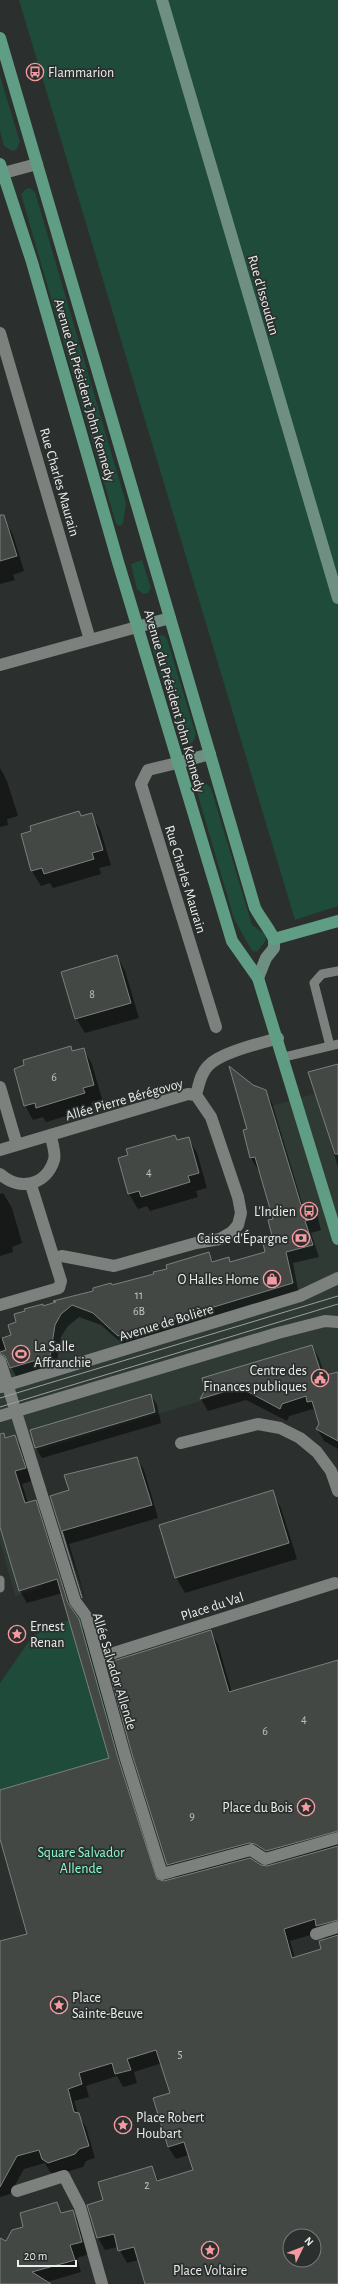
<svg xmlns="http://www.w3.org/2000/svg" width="338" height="2284" font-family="'Alegreya Sans',sans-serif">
<rect width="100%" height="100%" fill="#2b2f2d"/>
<path fill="#2f3a35" d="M338 1087V1396L285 1375 8 1460 42 1588 15 1596 0 1542V1349L36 1339 56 1310 89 1299 262 1269 299 1219 265 1108Z"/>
<path fill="#1e4b3a" d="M19 0H338V906L295 920Z
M0 76 20 142 16 150 12 151 4 146 0 131Z
M30 188 35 192 126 503 123 524 119 526 116 524 21 194 26 189Z
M142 560 151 588 148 593 143 594 137 589 131 564Z
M160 635 165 636 168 642 196 735 193 742 189 744 180 738 152 647 155 637Z
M195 774 211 788 252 925 265 934 266 940 257 952 252 951 234 919 192 775Z
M84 1616 173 1921 0 1839V1683L32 1637 52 1625Z"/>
<path fill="#0007" fill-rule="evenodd" d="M5 521 13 535 24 571 13 575 15 580 0 584V522Z
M0 768 7 781 18 816 7 819 8 825 0 827Z
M91 815 100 829 111 865 99 868 101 874 53 888 50 883 41 886 32 871 22 835Z
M117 956 125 971 139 1018 85 1033 76 1018Z
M70 1047 73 1052 83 1049 92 1064 102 1099 91 1103 93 1108 46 1122 43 1117 33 1120 25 1105Z
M338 1065V1167L310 1073Z
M252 1086 265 1091 272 1103 303 1206 310 1204 317 1215 321 1230 311 1233 319 1257 293 1263 299 1295 126 1347 101 1325 79 1317 68 1326 61 1337 56 1368 18 1380 11 1367 5 1365 0 1371V1338L12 1334 17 1322 43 1307 55 1303 54 1301 155 1275 208 1253 214 1262 228 1258 231 1263 266 1252 274 1237V1219L260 1169 258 1170 251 1158 244 1131 248 1130Z
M175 1136 178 1141 188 1138 197 1153 207 1188 196 1191 198 1197 150 1211 147 1206 138 1209 129 1194 119 1158Z
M3 1193 12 1208 22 1243 12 1247 13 1252 0 1256V1194Z
M312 1346 319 1358 325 1376 338 1373V1449L324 1441 317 1429 320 1424 313 1409 289 1416 287 1421 246 1400 208 1411 201 1399 206 1390Z
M151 1395 157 1405 161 1423 42 1458 36 1448Z
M15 1436 22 1448 32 1481 22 1484 28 1503 35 1501 42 1514 73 1613 86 1633 125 1772 160 1881 176 1879 168 1864 210 1631 218 1644 232 1693 338 1661V2284H146L139 2260 127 2263 118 2247 105 2250 98 2238 105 2201 151 2167 159 2181 194 2171 189 2155 176 2159 168 2147 171 2094 162 2063 134 2072 137 2083 123 2087 117 2076 86 2086 89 2097 74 2101 78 2114 86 2127 95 2158 86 2161 83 2167 56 2175 50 2172 45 2163 24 2169 10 2194 0 2197V1942L28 1935 0 1835V1791L110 1758 62 1593 27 1603 20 1591 0 1524V1440ZM257 1855 263 1856 276 1865 261 1866 247 1858ZM321 1932 325 1940 322 1950 295 1958 290 1941ZM290 2236H314V2260H290Z
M137 1458 144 1470 158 1518 69 1544 87 1604 51 1496 70 1491Z
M272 1492 281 1508 297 1559 185 1593 176 1577Z
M57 2203 63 2214 72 2211 80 2223 89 2254 77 2258 81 2272 47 2282 49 2284H0V2239L18 2249 25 2228Z"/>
<path fill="#434845" stroke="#7b807d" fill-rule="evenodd" d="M0 515H4L17 556 0 561Z
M79 811 81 816 92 813 103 850 92 853 94 859 44 874 42 868 31 871 21 834 31 831 30 826Z
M117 955 131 1003 75 1019 61 972Z
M71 1046 72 1051 84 1048 94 1085 83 1088 85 1093 36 1108 35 1103 24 1106 14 1069 24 1065 23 1060Z
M338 1064V1154H335L308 1072Z
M229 1066 253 1085 266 1090 301 1205 311 1202 315 1218 305 1221 313 1245 286 1252 293 1283 118 1336 93 1313 72 1305 61 1314 55 1325 50 1356 10 1368 5 1356 0 1354V1352L6 1350 2 1338 11 1335 8 1325 16 1322 14 1314 25 1311 24 1309 43 1304V1306L56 1302 53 1301 93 1291V1288L111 1283 112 1285 154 1274 153 1272 167 1269 166 1265 209 1252 212 1262 229 1257 230 1262 265 1252 262 1239 272 1236 268 1220 273 1219 255 1157 250 1158 243 1130 247 1129Z
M175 1135 177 1140 189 1137 199 1173 188 1176 190 1182 141 1197 139 1191 128 1194 118 1158 128 1155 126 1149Z
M312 1345 322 1376 338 1372V1441L316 1429 319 1424 312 1401 307 1402 306 1396 282 1404 280 1409 239 1387 200 1399 205 1390 202 1378Z
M151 1394 155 1412 35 1448 30 1430Z
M4 1433 5 1438 15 1435 26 1468 15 1471 25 1503 36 1500 68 1603 79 1619 118 1758 157 1879 164 1881 250 1858 261 1865 267 1866 338 1846V1920L316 1926 315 1919 284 1929 292 1958 321 1949 319 1941 338 1935V2284H145L134 2247 118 2251 114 2234 97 2238 87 2205 103 2200 98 2182 152 2166 157 2181 193 2170 184 2142 168 2147 153 2098 170 2093 156 2050 127 2059 131 2070 115 2074 112 2063 79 2073 82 2084 68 2089 74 2112 79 2113 89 2146 79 2149 75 2154 48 2163 42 2159 39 2150 17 2156 0 2187V1941L27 1934 0 1839V1790L109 1758 57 1579 19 1591 0 1527V1434ZM290 2236H314V2260H290Z
M137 1457 152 1505 62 1531 82 1598 50 1496 69 1490 64 1475Z
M273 1490 289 1543 175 1578 159 1525Z
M211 1630 229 1692 338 1660V1831L266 1851 255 1844 249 1843 167 1865 132 1754 107 1663Z
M57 2202 61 2213 73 2210 82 2242 70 2245 75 2260 32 2272 51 2284H0V2238L6 2241 12 2230 23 2227 20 2213Z"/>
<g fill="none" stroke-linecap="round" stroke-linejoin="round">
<path stroke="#7c817e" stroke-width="9" d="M330 1046 314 983 322 974 338 971
M284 1057 338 1044
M0 1580V1588"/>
<path stroke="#7c817e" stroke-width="12" d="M0 174 37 164
M0 333 90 640
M0 665 137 627
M177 763 148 770 141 784 216 1027
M0 1087 17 1145
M196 1095C199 1085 200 1074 208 1066 221 1052 259 1044 278 1038
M0 1150 188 1094 196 1095 211 1117 238 1197 241 1213 238 1225 232 1232 220 1239 196 1243 114 1266 62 1256 55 1258
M0 1174C19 1191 46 1186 54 1160 56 1154 52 1143 51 1136
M0 1305 59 1288 61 1281 31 1185
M0 1361 75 1601 86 1616 125 1756 162 1874 251 1850 265 1859 338 1838
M1 1387 300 1296 338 1278
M0 1416 278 1333 325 1321 338 1322
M181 1443 258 1424 280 1428 300 1438 317 1452 331 1471 338 1491
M98 1658 335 1583
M316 1934 338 1927
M17 2191 64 2176 80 2207 102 2284"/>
<path stroke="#6e8f82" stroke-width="12" d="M162 0 338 598
M137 627 170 618
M177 763 210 754
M258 978 266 958 274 948V939"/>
<path stroke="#609d85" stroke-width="12" d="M0 38 255 908C261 919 269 928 274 939L338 921
M0 164 32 262 118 562 232 941 258 978 338 1239"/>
<path stroke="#9c9f9d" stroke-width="1" d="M0 1398 338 1296
M0 1407 338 1304"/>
</g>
<defs>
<symbol id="bus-ring" viewBox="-11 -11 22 22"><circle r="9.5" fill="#2b2f2d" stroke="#f49aa0" stroke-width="1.5"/><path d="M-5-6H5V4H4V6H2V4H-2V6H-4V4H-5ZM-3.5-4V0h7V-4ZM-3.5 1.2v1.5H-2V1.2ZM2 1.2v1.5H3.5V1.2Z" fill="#f49aa0"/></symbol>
<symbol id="bank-ring" viewBox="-11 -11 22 22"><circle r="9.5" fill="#2b2f2d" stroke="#f49aa0" stroke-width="1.5"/><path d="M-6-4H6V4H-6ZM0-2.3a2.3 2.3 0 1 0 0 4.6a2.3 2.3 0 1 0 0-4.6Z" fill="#f49aa0"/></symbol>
<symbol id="shop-ring" viewBox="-11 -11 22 22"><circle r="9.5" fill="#2b2f2d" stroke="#f49aa0" stroke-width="1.5"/><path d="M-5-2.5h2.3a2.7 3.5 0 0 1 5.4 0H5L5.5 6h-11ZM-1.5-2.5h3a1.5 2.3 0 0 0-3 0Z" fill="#f49aa0"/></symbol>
<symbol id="stadium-ring" viewBox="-11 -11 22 22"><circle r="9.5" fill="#2b2f2d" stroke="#f49aa0" stroke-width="1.5"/><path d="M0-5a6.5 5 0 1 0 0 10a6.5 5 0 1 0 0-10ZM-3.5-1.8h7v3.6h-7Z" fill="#f49aa0"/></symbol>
<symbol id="civic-ring" viewBox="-11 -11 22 22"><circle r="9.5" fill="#2b2f2d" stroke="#f49aa0" stroke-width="1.5"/><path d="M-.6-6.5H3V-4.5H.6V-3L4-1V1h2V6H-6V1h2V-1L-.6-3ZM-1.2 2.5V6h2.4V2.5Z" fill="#f49aa0"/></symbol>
<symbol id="sight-ring" viewBox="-11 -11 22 22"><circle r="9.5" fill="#2b2f2d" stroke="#f49aa0" stroke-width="1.5"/><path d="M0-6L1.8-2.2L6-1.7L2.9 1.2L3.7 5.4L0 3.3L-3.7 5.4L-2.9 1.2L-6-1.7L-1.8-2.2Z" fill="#f49aa0"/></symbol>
</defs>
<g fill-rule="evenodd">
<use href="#bus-ring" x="25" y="62" width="20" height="20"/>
<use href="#bus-ring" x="299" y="1201" width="20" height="20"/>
<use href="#bank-ring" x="291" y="1228" width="20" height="20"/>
<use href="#shop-ring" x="262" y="1269" width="20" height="20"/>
<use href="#stadium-ring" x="11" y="1344" width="20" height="20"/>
<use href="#civic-ring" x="310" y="1368" width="20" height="20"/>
<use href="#sight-ring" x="7" y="1624" width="20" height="20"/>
<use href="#sight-ring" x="296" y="1797" width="20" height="20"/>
<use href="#sight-ring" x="49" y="1995" width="20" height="20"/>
<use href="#sight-ring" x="113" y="2115" width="20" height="20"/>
<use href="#sight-ring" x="200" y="2240" width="20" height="20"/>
</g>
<g text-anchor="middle" stroke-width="3.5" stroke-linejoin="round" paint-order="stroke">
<g font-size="12" fill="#c1c4c2">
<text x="92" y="998">8</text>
<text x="54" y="1081">6</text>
<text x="149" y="1176">4</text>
<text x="139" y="1299">11</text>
<text x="139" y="1315">6B</text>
<text x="304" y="1723">4</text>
<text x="265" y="1735">6</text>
<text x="192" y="1820">9</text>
<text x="180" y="2058">5</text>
<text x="147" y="2189">2</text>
</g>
<g font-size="14" fill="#ebeeec" stroke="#2b2f2d" text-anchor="start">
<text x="48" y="77">Flammarion</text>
<text x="296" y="1216" text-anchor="end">L'Indien</text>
<text x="288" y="1243" text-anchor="end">Caisse d'Épargne</text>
<text x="259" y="1284" text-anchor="end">O Halles Home</text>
<text x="34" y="1351">La Salle<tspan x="34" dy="16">Affranchie</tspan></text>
<text x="307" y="1375" text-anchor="end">Centre des<tspan x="307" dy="16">Finances publiques</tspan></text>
<text x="30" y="1631">Ernest<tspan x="30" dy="16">Renan</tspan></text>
<text x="293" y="1812" text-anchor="end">Place du Bois</text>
<text x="72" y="2002">Place<tspan x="72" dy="16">Sainte-Beuve</tspan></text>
<text x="136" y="2122">Place Robert<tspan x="136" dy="16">Houbart</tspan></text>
<text x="210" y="2275" text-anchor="middle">Place Voltaire</text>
</g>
<g font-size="14" fill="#ebeeec" stroke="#2b2f2d">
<text transform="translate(264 295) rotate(74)" y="5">Rue d'Issoudun</text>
<text transform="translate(85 390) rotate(74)" y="5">Avenue du Président John Kennedy</text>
<text transform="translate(60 482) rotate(74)" y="5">Rue Charles Maurain</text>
<text transform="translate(175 701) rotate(74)" y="5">Avenue du Président John Kennedy</text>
<text transform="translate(186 879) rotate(73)" y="5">Rue Charles Maurain</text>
<text transform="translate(124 1099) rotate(-16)" y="5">Allée Pierre Bérégovoy</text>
<text transform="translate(166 1322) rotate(-17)" y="5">Avenue de Bolière</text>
<text transform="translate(212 1606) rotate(-18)" y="5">Place du Val</text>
<text transform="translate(115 1671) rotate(73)" y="5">Allée Salvador Allende</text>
</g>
<g font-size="14" fill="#89fbcd" stroke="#2b2f2d">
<text x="81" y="1857">Square Salvador<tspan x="81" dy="16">Allende</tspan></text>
</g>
</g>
<g transform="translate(302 2248) rotate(47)"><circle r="19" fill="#2b2f2d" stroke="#787b79"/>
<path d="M0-3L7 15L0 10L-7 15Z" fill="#f49aa0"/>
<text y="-6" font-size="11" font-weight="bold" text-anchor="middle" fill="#ebeeec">N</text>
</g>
<path d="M18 2260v6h58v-6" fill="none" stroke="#ebeeec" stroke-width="2"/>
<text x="24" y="2260" font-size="12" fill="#ebeeec" stroke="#2b2f2d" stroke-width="3" paint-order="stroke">20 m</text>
</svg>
